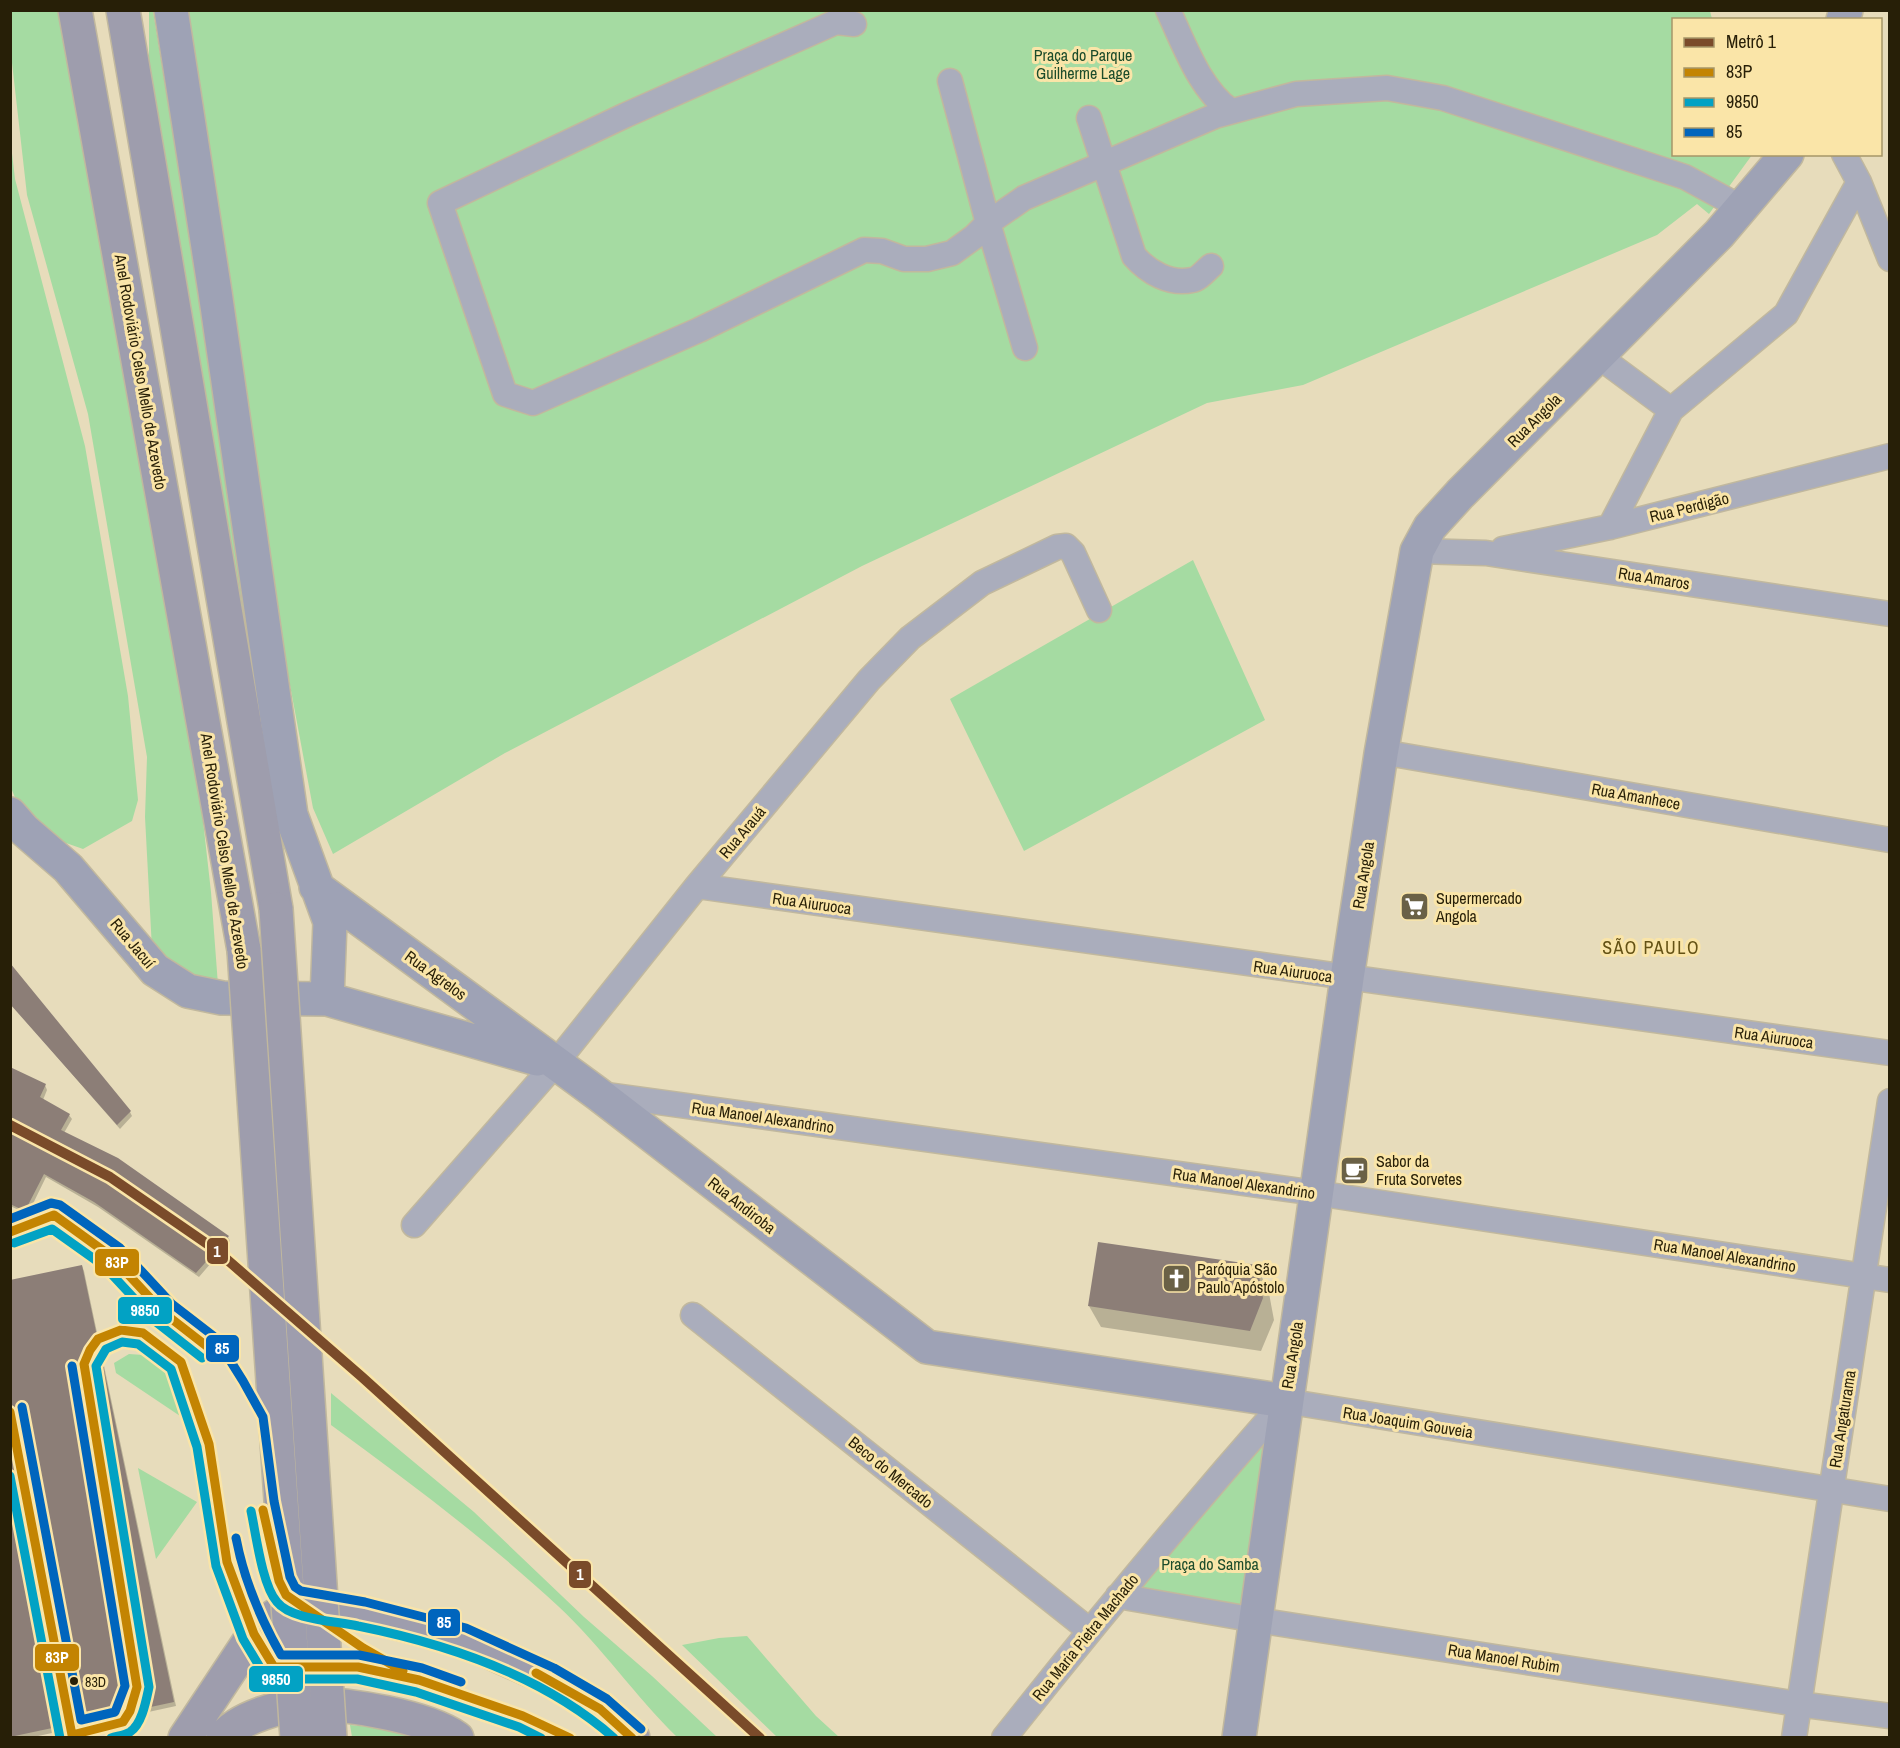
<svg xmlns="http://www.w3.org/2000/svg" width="1900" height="1748" font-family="'Archivo Narrow',sans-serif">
<rect width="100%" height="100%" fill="#e7dcbb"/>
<path fill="#a5dba2" d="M10 11H62L190 705 211 892 218 985 197 984 152 949 145 817 147 757 88 414 27 195 11 54Z
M149 11H153L220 422 306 885 268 821 149 112Z
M184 11H1710L1712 19 1674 20V154L1752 155 1709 214 1697 204 1657 235 1303 385 1207 403 862 566 505 753 333 854 313 808 272 589Z
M10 136 15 179 85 446 128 696 138 800 132 821 83 849 49 837 20 809 11 788Z
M1193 560 1265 720 1024 851 950 699Z
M129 1354 143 1355 170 1376 183 1400 186 1420 116 1373 114 1363Z
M331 1393 474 1512 584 1617 652 1676 717 1737H677C635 1696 602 1647 558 1606 487 1540 409 1482 331 1425Z
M1258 1444 1267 1448 1241 1608 1137 1593Z
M138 1468 197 1502 156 1559Z
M747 1636 816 1716 839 1737H777L682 1645 719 1638Z
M350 1725 390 1729 417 1737H352Z"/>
<path fill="#0003" d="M10 1003 130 1112 132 1116 120 1129Z
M10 1069 45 1085 47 1090 43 1100 69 1115 72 1119 64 1133 228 1237 230 1241 199 1277 98 1207 46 1177 28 1214 10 1206Z
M82 1266 84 1271 176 1706 29 1738H10V1282Z
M1256 1267 1268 1288 1274 1320 1261 1351 1101 1327 1089 1306Z"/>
<path fill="#8c7e77" d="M10 963 131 1111 117 1125 10 1004Z
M10 1067 46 1084 40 1097 70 1114 61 1130 118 1158 229 1236 196 1273 94 1202 44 1174 25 1211 10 1204Z
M1098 1242 1257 1265 1263 1298 1250 1331 1088 1306Z
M82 1265 174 1702 10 1737V1280Z"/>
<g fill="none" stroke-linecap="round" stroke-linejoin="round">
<defs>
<path id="street" d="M1168 10C1184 44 1200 90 1231 111
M854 24 836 22 626 115 440 203 505 394 533 403 699 330 864 250 882 251 904 259H927L952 253 974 237 988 223 1024 198 1215 116 1296 94 1387 88 1443 98 1685 177 1742 208
M950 81 988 223 1025 348
M1089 118 1134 256C1148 272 1170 285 1192 280 1199 279 1206 270 1211 266
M1844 154 1859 182 1890 259
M1598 356 1671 410
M1610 527 1671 410 1786 314 1859 182
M1503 549 1610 527 1890 456
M1417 551 1486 553 1890 614
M1381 754 1399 755 1890 840
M697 886 1890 1053
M600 1094 1316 1193 1890 1280
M414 1225 555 1064 697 886 869 680 910 638 982 583 1057 547 1066 546 1073 553 1099 610
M693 1315 1089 1630
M1118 1596 1256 1620 1798 1704 1890 1716
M1004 1738C1095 1623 1188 1511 1285 1401L1890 1499
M1794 1738 1890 1101"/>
<path id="secondary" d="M171 10 215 292 291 815 330 922 327 999
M1843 20 1846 10
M10 814 24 830 68 868 155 970 188 991 222 998 327 999 537 1059
M316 887 598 1094 927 1347 1285 1401
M1239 1738 1347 978 1381 754 1417 551 1430 527 1460 494 1719 234 1787 154"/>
<path id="highway" d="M75 10 244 950
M123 10 276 909
M185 1738 254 1634 273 1617 296 1602 362 1614 461 1639 548 1678 600 1709 633 1738
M223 1738C238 1717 286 1704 311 1704 349 1704 425 1716 457 1738"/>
</defs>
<use href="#street" stroke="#c1b89e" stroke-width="27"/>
<use href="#secondary" stroke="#c1b89e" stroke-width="36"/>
<use href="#highway" stroke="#c1b89e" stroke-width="36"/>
<use href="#street" stroke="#aaadbc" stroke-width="24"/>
<use href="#secondary" stroke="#9ea2b5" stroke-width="33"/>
<use href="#highway" stroke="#9e9dad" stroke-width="33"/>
<defs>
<path id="highway-bridge" d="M276 909 330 1738
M244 950 297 1738"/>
</defs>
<use href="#highway-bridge" stroke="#c1b89e" stroke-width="36" stroke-linecap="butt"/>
<use href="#highway-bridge" stroke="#9e9dad" stroke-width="33"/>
<defs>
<path id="bus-1" d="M10 1232 54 1215 112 1257 164 1313 209 1348
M10 1412 72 1735 123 1722 130 1711 137 1687 84 1364 90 1350 98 1339 121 1330 143 1333 181 1362 209 1444 227 1562 254 1634 274 1667H358L419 1680 523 1716 570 1738
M263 1510 279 1581 286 1595 363 1648 403 1671
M536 1673 600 1709 632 1738"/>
<path id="bus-2" d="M14 1243 52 1229 104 1266 156 1322 202 1358
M10 1476 60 1738
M251 1511C256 1534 262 1585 277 1602 291 1620 337 1621 358 1626 448 1644 545 1677 614 1738
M111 1738C117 1736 125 1735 130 1732 142 1724 146 1701 149 1687L96 1366 106 1349 122 1342 138 1344 171 1369 197 1447 216 1566 243 1639 264 1674 274 1679H357L416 1692 519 1727 541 1738"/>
<path id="bus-3" d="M10 1219 51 1203 60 1205 120 1248 172 1304 216 1338 243 1381 263 1417 274 1501 290 1577 295 1587 301 1591 365 1602 466 1628 554 1668 607 1699 641 1729
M22 1407 81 1720 115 1712 125 1686 72 1366
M236 1538C244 1580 260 1618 281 1655H359L422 1668 461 1682"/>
</defs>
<use href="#bus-1" stroke="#fae5a8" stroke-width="14"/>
<use href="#bus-2" stroke="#fae5a8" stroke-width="14"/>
<use href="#bus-3" stroke="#fae5a8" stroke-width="14"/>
<use href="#bus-1" stroke="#c38402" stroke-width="9"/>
<use href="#bus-2" stroke="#02a2c4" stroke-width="9"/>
<use href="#bus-3" stroke="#0065bd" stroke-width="9"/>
<defs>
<path id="metro-1" d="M10 1125 110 1177 216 1250 362 1377 760 1738"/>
</defs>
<use href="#metro-1" stroke="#fae5a8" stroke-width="15"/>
<use href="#metro-1" stroke="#7a4b2a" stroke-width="10"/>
</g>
<defs>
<symbol id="supermarket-square" viewBox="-11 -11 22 22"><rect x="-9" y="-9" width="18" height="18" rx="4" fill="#6a6146" stroke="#fae5a8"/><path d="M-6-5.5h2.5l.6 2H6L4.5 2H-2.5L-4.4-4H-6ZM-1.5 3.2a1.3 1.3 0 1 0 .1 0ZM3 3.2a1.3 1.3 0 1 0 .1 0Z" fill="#fff"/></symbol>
<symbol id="cafe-square" viewBox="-11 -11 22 22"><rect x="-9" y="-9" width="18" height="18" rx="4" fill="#6a6146" stroke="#fae5a8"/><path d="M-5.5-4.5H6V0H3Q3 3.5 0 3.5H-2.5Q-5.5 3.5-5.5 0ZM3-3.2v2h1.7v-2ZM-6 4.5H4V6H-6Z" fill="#fff"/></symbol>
<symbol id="church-square" viewBox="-11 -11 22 22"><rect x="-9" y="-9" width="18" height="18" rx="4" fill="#6a6146" stroke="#fae5a8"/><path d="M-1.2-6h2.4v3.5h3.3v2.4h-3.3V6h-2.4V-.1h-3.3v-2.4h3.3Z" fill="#fff"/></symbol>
</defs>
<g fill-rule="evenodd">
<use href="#supermarket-square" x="1398" y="890" width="33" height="33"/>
<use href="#cafe-square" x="1338" y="1154" width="33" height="33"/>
<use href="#church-square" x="1160" y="1262" width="33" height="33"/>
</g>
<circle fill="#271f07" stroke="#fae5a8" stroke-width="2" cx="74" cy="1681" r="5"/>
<g text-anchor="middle" stroke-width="6" stroke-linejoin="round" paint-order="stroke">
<g font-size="14" fill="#271f07" stroke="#fae5a8" text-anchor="start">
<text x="85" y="1687">83D</text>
</g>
<g font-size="16" fill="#1c4c2b" stroke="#fae5a8">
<text x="1083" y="61">Praça do Parque<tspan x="1083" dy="18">Guilherme Lage</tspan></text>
<text x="1210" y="1570">Praça do Samba</text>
</g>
<g font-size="16" fill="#271f07" stroke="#fae5a8">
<text transform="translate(141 372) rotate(80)" y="6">Anel Rodoviário Celso Mello de Azevedo</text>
<text transform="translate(1534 420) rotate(-45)" y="6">Rua Angola</text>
<text transform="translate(1689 507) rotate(-14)" y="6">Rua Perdigão</text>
<text transform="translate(1654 578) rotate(9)" y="6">Rua Amaros</text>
<text transform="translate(1636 796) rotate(10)" y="6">Rua Amanhece</text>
<text transform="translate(742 832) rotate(-50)" y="6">Rua Arauá</text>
<text transform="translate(225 851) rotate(81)" y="6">Anel Rodoviário Celso Mello de Azevedo</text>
<text transform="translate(1363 875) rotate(-81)" y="6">Rua Angola</text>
<text transform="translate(812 903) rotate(8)" y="6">Rua Aiuruoca</text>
<text transform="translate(133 943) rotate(50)" y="6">Rua Jacuí</text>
<text transform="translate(1293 971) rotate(8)" y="6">Rua Aiuruoca</text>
<text transform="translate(436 975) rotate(36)" y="6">Rua Agrelos</text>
<text transform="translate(1774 1037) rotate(8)" y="6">Rua Aiuruoca</text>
<text transform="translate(763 1117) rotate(8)" y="6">Rua Manoel Alexandrino</text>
<text transform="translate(1244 1183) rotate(8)" y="6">Rua Manoel Alexandrino</text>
<text transform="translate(742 1205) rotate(38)" y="6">Rua Andiroba</text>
<text transform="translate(1725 1255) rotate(9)" y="6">Rua Manoel Alexandrino</text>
<text transform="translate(1292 1355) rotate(-81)" y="6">Rua Angola</text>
<text transform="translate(1842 1419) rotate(-81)" y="6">Rua Angaturama</text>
<text transform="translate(1408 1422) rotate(9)" y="6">Rua Joaquim Gouveia</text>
<text transform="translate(891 1472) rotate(39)" y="6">Beco do Mercado</text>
<text transform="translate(1085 1637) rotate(-51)" y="6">Rua Maria Pietra Machado</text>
<text transform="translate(1504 1658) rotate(9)" y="6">Rua Manoel Rubim</text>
</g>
<g font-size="16" fill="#271f07" stroke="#fae5a8" text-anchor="start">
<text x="1436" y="904">Supermercado<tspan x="1436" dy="18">Angola</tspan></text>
<text x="1376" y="1167">Sabor da<tspan x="1376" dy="18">Fruta Sorvetes</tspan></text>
<text x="1197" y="1275">Paróquia São<tspan x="1197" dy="18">Paulo Apóstolo</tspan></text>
</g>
<g font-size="18" letter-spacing="1.5" fill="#645215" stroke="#fae5a8">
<text x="1651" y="954">SÃO PAULO</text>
</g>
</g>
<g stroke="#fae5a8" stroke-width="2">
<rect x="206" y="1237" width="23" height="28" rx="6" fill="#7a4b2a"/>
<rect x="94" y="1248" width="46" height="29" rx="6" fill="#c38402"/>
<rect x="117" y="1296" width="56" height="29" rx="6" fill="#02a2c4"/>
<rect x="205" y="1334" width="35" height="29" rx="6" fill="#0065bd"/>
<rect x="568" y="1560" width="24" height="29" rx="6" fill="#7a4b2a"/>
<rect x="427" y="1608" width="34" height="29" rx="6" fill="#0065bd"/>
<rect x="34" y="1643" width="46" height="29" rx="6" fill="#c38402"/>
<rect x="248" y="1665" width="56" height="28" rx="6" fill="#02a2c4"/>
</g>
<g font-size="16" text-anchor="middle" font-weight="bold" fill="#fff">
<text x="217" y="1257">1</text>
<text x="117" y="1268">83P</text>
<text x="145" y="1316">9850</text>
<text x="222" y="1354">85</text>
<text x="580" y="1580">1</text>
<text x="444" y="1628">85</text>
<text x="57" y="1663">83P</text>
<text x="276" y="1685">9850</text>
</g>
<rect width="1900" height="1748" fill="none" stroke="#271f07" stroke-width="24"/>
<rect x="1672" y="18" width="210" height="138" fill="#fae5a8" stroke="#a69668" stroke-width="1.5"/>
<rect x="1684" y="38" width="30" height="9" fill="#7a4b2a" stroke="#a69668" stroke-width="1.5"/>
<text x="1726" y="48" font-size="18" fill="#271f07">Metrô 1</text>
<rect x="1684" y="68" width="30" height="9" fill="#c38402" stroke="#a69668" stroke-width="1.5"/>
<text x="1726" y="78" font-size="18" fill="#271f07">83P</text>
<rect x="1684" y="98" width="30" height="9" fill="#02a2c4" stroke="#a69668" stroke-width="1.5"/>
<text x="1726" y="108" font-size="18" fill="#271f07">9850</text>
<rect x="1684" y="128" width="30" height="9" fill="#0065bd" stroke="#a69668" stroke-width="1.5"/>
<text x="1726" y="138" font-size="18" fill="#271f07">85</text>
</svg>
